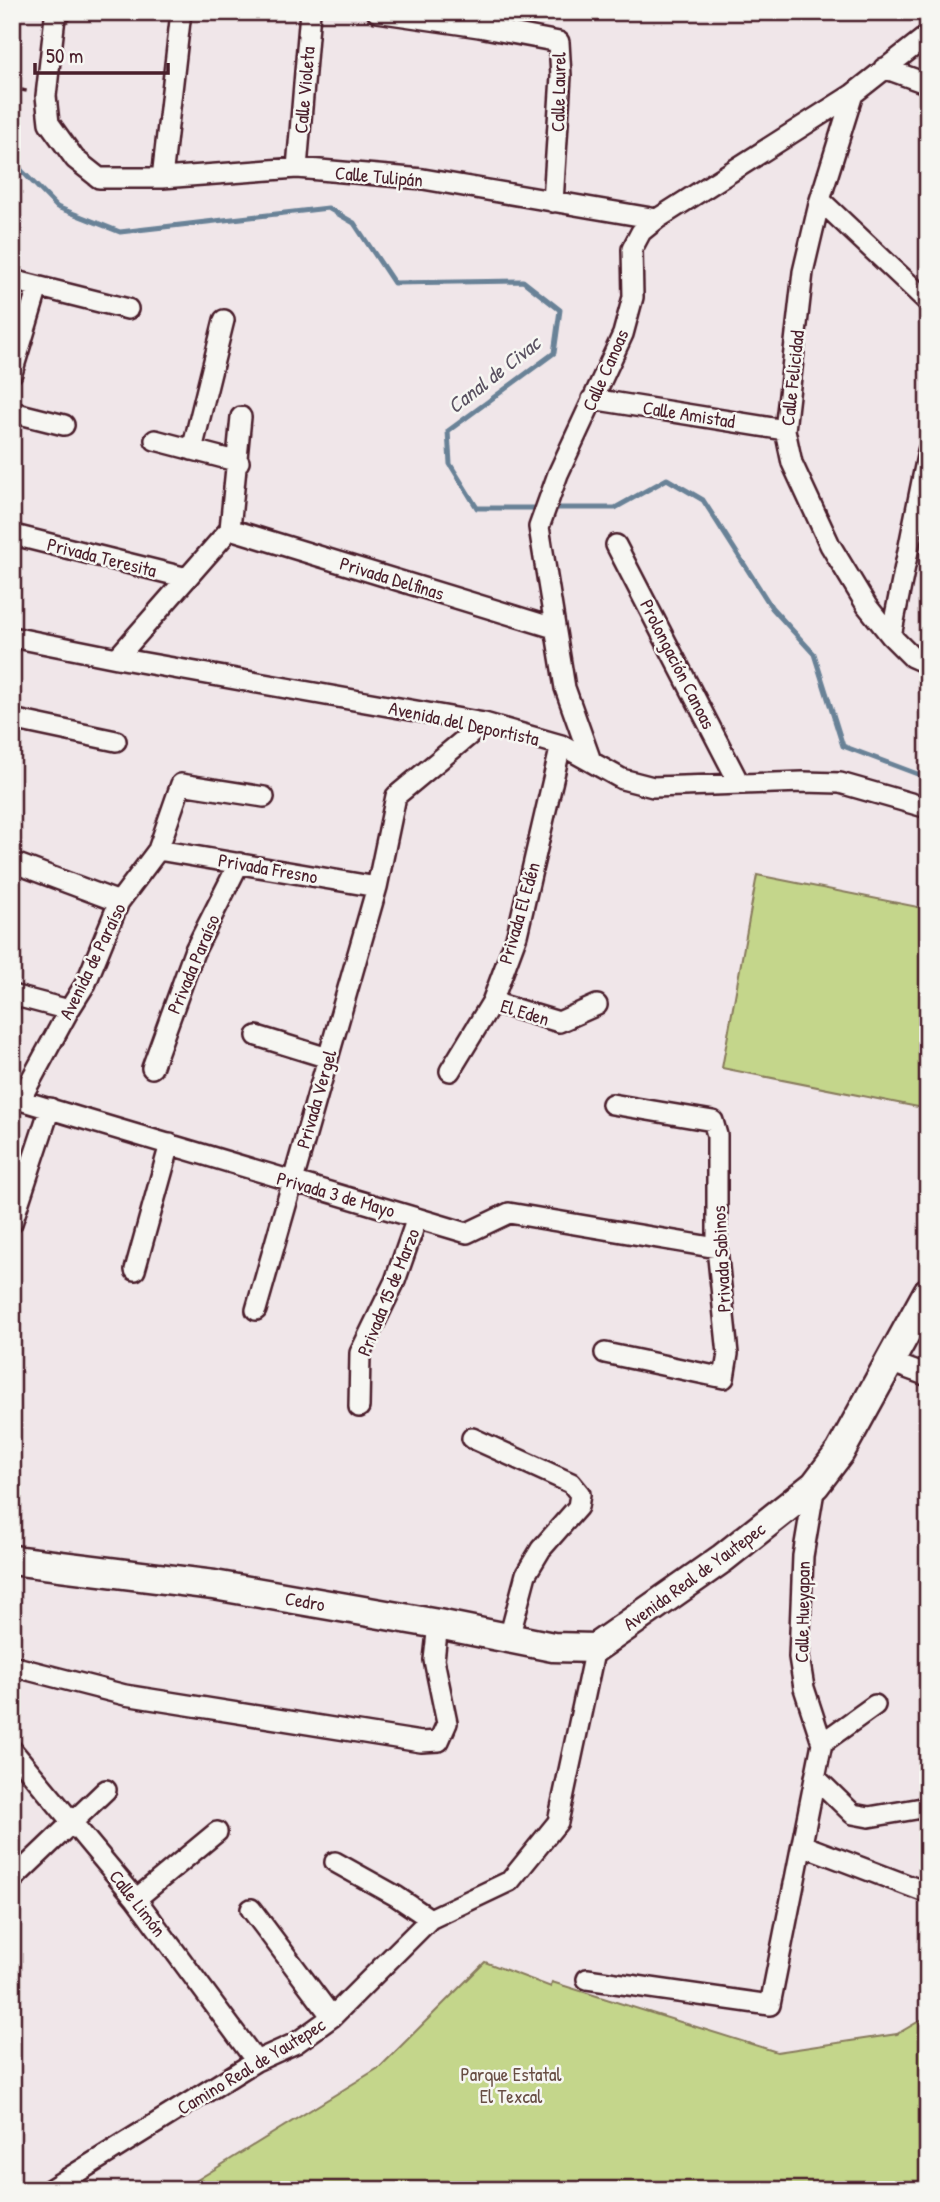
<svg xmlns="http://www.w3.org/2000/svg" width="940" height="2202" font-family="'Patrick Hand',sans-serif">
<rect width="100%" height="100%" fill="#f0e6e9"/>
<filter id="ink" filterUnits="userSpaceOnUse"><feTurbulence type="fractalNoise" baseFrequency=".0143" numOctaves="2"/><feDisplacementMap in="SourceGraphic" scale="14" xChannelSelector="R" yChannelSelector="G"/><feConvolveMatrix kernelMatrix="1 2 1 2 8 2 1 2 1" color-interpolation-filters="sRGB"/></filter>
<g filter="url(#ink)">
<path fill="#c4d68b" stroke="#877a5b" stroke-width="2" d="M757 875 928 909V1109L722 1068Z
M485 1962 551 1987 552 1982 777 2052 897 2034 928 2016V2190H181L380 2067Z"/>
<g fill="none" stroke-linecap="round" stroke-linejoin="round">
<path stroke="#698297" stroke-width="5" d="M12 148 21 170 57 207 120 232 328 208 354 223 394 283 523 281 560 310 554 353 448 431 450 464 477 508H542
M552 508H615L667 479 703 500 772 608 814 654 843 746 928 778"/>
<defs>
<path id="street" d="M62 12 55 17 46 96 49 123 75 159 99 178H162L297 168 423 179 657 219
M377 12 479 27 559 42 561 76 553 202
M884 68 928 84
M853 94 820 200 803 272 785 430 792 463 830 545 867 606 891 636 912 657 928 664
M297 168 310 12
M162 178 181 12
M820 200 928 302
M12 280 128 309
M12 373 38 287
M592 399 785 430
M12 412 64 425
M155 440 239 462
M192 450 224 320
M230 529 554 628
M18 536 187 578
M616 545 739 783
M891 636 928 451
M12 637 117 658 484 723 561 745 622 779 653 787 803 782 840 783 928 808
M117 658 230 529 241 417
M12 719 116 741
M591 761 565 688 539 527 558 474 623 334 633 297 632 249 641 232 657 219 853 94 928 35
M264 797 181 784 158 850 119 902 86 983 69 1010 20 1100 467 1233 509 1213 717 1248
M158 850 377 887
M12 862 119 902
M12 995 69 1010
M492 1002 559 1022 597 1005
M257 1036 328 1058
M152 1068 194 952 239 863
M450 1071 492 1002 517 935 561 745
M12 1223 50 1108
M135 1270 170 1144
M256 1310 377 887 396 796 484 723
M605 1353 724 1378 728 1354 717 1248V1135L713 1121 612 1104
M890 1362 928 1376
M359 1407 360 1353 395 1281 417 1218
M472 1438 571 1483 580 1494 578 1507 541 1549 526 1574 509 1638
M12 1666 125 1695 421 1742 439 1741 447 1723 434 1660 438 1624
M822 1743 875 1705
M12 1750 136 1899 256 2061
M815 1777 853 1814 869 1817 928 1807
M802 1845 928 1893
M335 1862 396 1896 430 1919
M12 1880 106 1790
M136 1899 217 1832
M251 1909 332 2017
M587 1979 770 2005 822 1743 804 1688 799 1657 803 1556 815 1485
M49 2190 256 2061 296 2043 332 2017 430 1919 510 1881 558 1822 595 1648"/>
<path id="secondary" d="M12 1560 214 1585 438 1624 553 1647 595 1648 723 1558 815 1485 840 1452 928 1292"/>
</defs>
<use href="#street" stroke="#4a1f2b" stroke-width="24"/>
<use href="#secondary" stroke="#4a1f2b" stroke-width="33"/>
<path stroke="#4a1f2b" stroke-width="3.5" stroke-dasharray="5 5" stroke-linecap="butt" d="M12 88 31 92"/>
<use href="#street" stroke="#f6f6f2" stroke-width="19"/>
<use href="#secondary" stroke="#f6f6f2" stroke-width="28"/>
</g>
</g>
<g text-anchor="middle" stroke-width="5" stroke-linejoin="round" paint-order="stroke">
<g font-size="19" fill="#4a1f2b" stroke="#f6f6f2">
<text transform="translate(304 90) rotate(-85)" y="7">Calle Violeta</text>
<text transform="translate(558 92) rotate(-89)" y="7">Calle Laurel</text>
<text transform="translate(379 176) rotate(5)" y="7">Calle Tulipán</text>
<text transform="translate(605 370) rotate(-66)" y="7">Calle Canoas</text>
<text transform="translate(792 378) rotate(-84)" y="7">Calle Felicidad</text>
<text transform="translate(689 414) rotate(9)" y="7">Calle Amistad</text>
<text transform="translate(102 557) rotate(14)" y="7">Privada Teresita</text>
<text transform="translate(392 578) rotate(17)" y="7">Privada Delfinas</text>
<text transform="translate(678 664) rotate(63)" y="7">Prolongación Canoas</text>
<text transform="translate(464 723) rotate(12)" y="7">Avenida del Deportista</text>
<text transform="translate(268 868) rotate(10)" y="7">Privada Fresno</text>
<text transform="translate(519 913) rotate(-74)" y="7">Privada El Edén</text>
<text transform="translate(92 961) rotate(-64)" y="7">Avenida de Paraíso</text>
<text transform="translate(193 964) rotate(-67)" y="7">Privada Paraíso</text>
<text transform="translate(525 1012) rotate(17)" y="7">El Eden</text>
<text transform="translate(316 1099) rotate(-74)" y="7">Privada Vergel</text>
<text transform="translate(336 1194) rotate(16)" y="7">Privada 3 de Mayo</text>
<text transform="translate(721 1259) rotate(-93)" y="7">Privada Sabinos</text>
<text transform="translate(388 1292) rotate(-68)" y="7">Privada 15 de Marzo</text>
<text transform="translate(694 1576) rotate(-36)" y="7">Avenida Real de Yautepec</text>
<text transform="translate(305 1601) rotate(10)" y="7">Cedro</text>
<text transform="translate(802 1612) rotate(-89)" y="7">Calle Hueyapan</text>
<text transform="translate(138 1903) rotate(52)" y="7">Calle Limón</text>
<text transform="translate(251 2066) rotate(-31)" y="7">Camino Real de Yautepec</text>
</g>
<g font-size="19" fill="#684d43" stroke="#f6f6f2">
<text x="511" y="2081">Parque Estatal<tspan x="511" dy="22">El Texcal</tspan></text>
</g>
<g font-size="21" font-style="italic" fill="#5a5161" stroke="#f6f6f2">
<text transform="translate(494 375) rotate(-38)" y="7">Canal de Civac</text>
</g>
</g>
<rect width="940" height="2202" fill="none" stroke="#f6f6f2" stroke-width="42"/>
<rect x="21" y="21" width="898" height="2160" fill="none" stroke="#4a1f2b" stroke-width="2.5" filter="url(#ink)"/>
<path d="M35 63v10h133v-10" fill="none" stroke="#4a1f2b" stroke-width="3.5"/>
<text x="46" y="63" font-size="21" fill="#4a1f2b" stroke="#f6f6f2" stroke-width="5" paint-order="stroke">50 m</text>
</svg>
